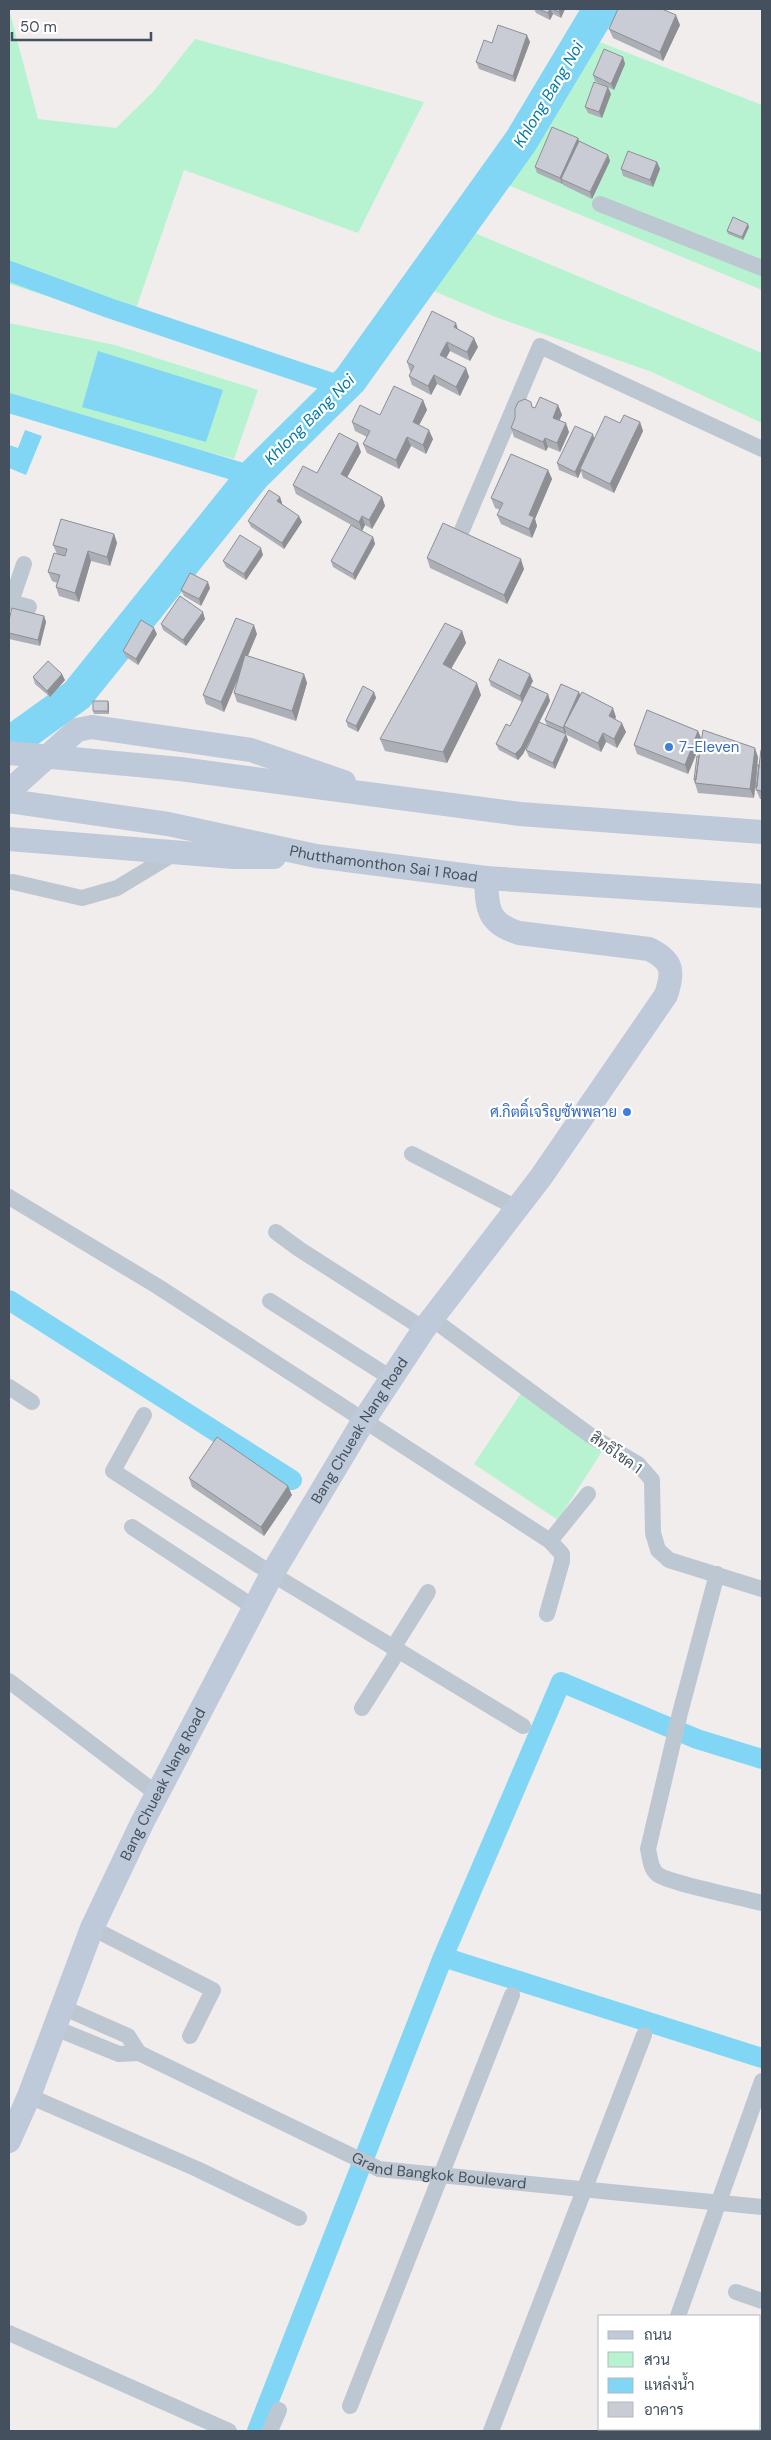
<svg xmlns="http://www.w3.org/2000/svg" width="771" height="2440" font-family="'DM Sans',Sarabun,sans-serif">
<rect width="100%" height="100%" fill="#f1eded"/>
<path fill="#b7f3d1" d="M9 9 38 119 116 128 153 92 195 39 424 102 358 233 184 170 131 323 9 284Z
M597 41 762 105V290L508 185Z
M470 231 762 353V423L652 372 498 318 431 290Z
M9 323 115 345 258 390 234 459 9 398Z
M525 1387 608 1442 558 1520 474 1464Z"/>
<path fill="#80d6f4" d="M98 351 223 390 206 442 82 407Z
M25 430 42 436 26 475 9 468V445L18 448Z"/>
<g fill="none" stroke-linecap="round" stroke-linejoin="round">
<path stroke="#80d6f4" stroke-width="20" d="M9 271 109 308 344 387
M9 403 253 476
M9 1300 292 1480
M443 1957 762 2058
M257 2431 443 1957 561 1682 697 1739 762 1759"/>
<path stroke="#80d6f4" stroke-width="34" d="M9 744 77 695 253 476 350 380 521 141 600 9"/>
<g stroke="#bdc7d1" stroke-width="16">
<path d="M600 204 762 268"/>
<path d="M462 530 540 346 762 449"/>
<path d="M9 602 29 607"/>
<path d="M11 602 24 564"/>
<path d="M13 882 82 898 117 888 175 853"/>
<path d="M412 1154 517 1208"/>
<path d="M9 1197 157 1286 550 1541"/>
<path d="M276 1232 299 1249 424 1329"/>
<path d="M270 1301 391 1378"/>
<path d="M431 1318 591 1436 638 1464 652 1480 653 1533 658 1550 669 1560 762 1589"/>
<path d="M9 1387 32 1402"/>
<path d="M144 1415 113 1471 272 1574 523 1726"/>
<path d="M132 1527 255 1608"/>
<path d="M717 1574 680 1713 648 1849C650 1857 650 1868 657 1874 668 1883 744 1898 762 1903"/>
<path d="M547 1614 562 1561V1554L550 1541 588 1494"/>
<path d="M393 1648 428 1592"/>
<path d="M9 1681 157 1794"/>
<path d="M362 1708 398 1651"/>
<path d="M92 1928 213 1990 190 2036"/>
<path d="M55 2028 119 2054 139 2053 128 2036 62 2007"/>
<path id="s1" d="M139 2053 379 2169 762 2207"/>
<path d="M29 2096 197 2169 299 2218"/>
<path d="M736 2292 762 2301"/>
<path d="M678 2316 762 2081"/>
<path d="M9 2333 229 2431"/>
<path d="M350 2406 512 1995"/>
<path d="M270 2431 279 2410"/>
<path d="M491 2431 644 2035"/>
</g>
<g stroke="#becad9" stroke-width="24">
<path d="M180 769 520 814 762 832"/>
<path d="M9 791 77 730 92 727 251 750 344 782"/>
<path id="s2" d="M9 801 168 824 316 856 486 878 762 896"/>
<path d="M9 839 234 857H274"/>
<path id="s3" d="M9 2141 29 2096 92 1928 142 1823 272 1574 364 1420 424 1329 541 1177 666 995C674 971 673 961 649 949L519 933C487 923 487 908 486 878"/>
</g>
<path stroke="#becad9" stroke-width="24" d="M9 753 180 769"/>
</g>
<path fill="#adafb6" d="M534 9H565L561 18 553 14 550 20 536 13Z
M680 25 663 61 613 38 609 29Z
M530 42 515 82 479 69 476 62 492 43Z
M623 57 625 64 614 90 595 81 593 75Z
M611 94 602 118 588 113 585 107Z
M578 138 579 141 608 155 610 161 592 199 563 185V183L562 184 537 173 535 167Z
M657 162 660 169 653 187 623 176 621 169Z
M749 227 743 240 728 234 727 231Z
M459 330 478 347 470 361 450 351 446 358 466 368 469 377 460 396 437 384 431 395 412 385 409 376 411 372 410 371 407 362Z
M423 400 427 410 419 425 433 439 426 454 411 446 399 469 367 453 363 444 367 437 355 431 352 422 380 415Z
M558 405 562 415 559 420 569 432 560 452 548 447 546 451 514 437 511 428 533 407 535 408Z
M640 422 643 431 614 493 583 478 581 471 578 478 559 470 557 463 594 439 620 423Z
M361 452 347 477 382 497 385 506 372 529 365 525 362 531 296 494 293 485Z
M548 470 552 479 535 519 537 526 532 538 501 524 497 515 500 510 495 508 491 498Z
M280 497 282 503V504L302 522 284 549 251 527 248 521Z
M114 534 117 543 110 566 91 561 79 602 59 596 56 587 57 583 52 581 48 572 57 554 53 545Z
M373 537 375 544 355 580 333 567 331 561Z
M263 555 246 580 226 567 223 561Z
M427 558 524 569 507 604 430 568Z
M210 588 201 606 184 596 181 590Z
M44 616 46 622 40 646 9 639V620Z
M205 619 186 646 163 630 161 624Z
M462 631 466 643 451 668 481 695 447 763 385 751 380 739Z
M157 634 138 665 126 657 123 651Z
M257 634 248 656 304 674 307 683 296 721 237 702 234 693 238 678 224 712 206 704 203 695Z
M33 677 65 680 50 697 35 684Z
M489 680 533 681 526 694H548L550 701 523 754 518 760 499 750 496 744 510 726 522 702 491 686Z
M374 692 376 698 358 732 348 727 346 721Z
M579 692 580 695 616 717 615 719 626 732 617 748 606 742 601 752 567 735 566 732 565 734 568 740 555 769 529 757 526 750 547 726 545 720Z
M108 701 109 704V714H94L93 711Z
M698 731 701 739 758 757 754 798 698 793 694 780 701 743 688 774 637 754 634 745Z
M762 750V799H760L755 787Z
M189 1478 292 1495 264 1536 192 1487Z"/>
<path fill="#8d8f94" d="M550 9 553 14 550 20 548 13Z
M560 9H565L561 18 559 12Z
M676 15 680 25 663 61 660 52Z
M527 35 530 42 515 82 513 76Z
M623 57 625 64 614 90 611 84Z
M608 87 611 94 602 118 599 112Z
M578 138 580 144 561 179 563 183 562 184 560 178Z
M608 155 610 161 592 199 590 192Z
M657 162 660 169 653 187 650 180Z
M748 224 749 227 743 240 742 237Z
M456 323 459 332 454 327Z
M474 338 478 347 470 361 467 352Z
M447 342 450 351 443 364 440 355Z
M466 368 469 377 460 396 456 387Z
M434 375 437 384 431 395 428 386Z
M423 400 427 410 416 431 413 422Z
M558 405 562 415 556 427 553 418Z
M640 422 643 431 614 493 610 484Z
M566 423 569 432 560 452 557 443Z
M429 430 433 439 426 454 423 445Z
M593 434 595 441 580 469 581 471 578 478 575 472Z
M407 437 411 446 399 469 396 460Z
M545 438 548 447 546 451 543 442Z
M358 443 361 452 344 483 341 474Z
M548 470 552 479 535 519 537 526 532 538 529 529V515Z
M280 497 282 503 279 507 277 501Z
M382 497 385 506 372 529 369 520Z
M299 516 302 522 284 549 282 543Z
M362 516 365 525 362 531 359 522Z
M114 534 117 543 110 566 107 557Z
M373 537 375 544 355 580 353 574Z
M261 548 263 555 246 580 244 574Z
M88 551 91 561 79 602 75 593Z
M521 559 524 569 507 604 504 595Z
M208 582 210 588 201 606 199 599Z
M203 612 205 619 186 646 183 640Z
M44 616 46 622 40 646 38 640Z
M254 625 257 634 224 712 221 702Z
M154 628 157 634 138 665 136 659Z
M462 631 466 643 447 676 443 664Z
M62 674 65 680 50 697 47 691Z
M304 674 307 683 296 721 292 711Z
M530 674 533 681 522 702 520 696Z
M477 683 481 695 447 763 443 752Z
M374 692 376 698 358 732 356 726Z
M579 692 581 698 564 726 566 732 565 734 563 728Z
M548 694 550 701 523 754 518 760 515 754Z
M108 701 109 704V714L108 711Z
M613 708 616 717 612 725 609 716Z
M622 723 626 732 617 748 614 739Z
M698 731 702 740 688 774 685 765Z
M603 733 606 742 601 752 598 743Z
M566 734 568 740 555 769 553 763Z
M755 748 758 757 754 798 750 789Z
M288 1486 292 1495 264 1536 261 1527Z"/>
<path fill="#c9ccd4" stroke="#8d8f94" d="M538 9H550L548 13Z
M552 9H560L559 12Z
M618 9H662L676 15 660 52 609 29Z
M498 25 527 35 513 76 476 62 484 40 492 43Z
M604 49 623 57 611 84 593 75Z
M594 82 608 87 599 112 585 107Z
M552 127 578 138 560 178 535 167Z
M579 141 608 155 590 192 561 179Z
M628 151 657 162 650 180 621 169Z
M733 217 748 224 742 237 727 231Z
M432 311 456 323 454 327 474 338 467 352 447 342 440 355 466 368 456 387 434 375 428 386 409 376 414 366 407 362Z
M394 386 423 400 413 422 429 430 423 445 407 437 396 460 363 444 370 431 352 422 360 405 380 415Z
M540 397 558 405 553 418 566 423 557 443 545 438 543 442 511 428 515 418V409L518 402 525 399 531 402 532 407 535 408Z
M624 415 640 422 610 484 580 469 605 416 620 423Z
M575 426 593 434 575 472 557 463Z
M339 433 358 443 341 474 382 497 369 520 362 516 359 522 293 485 303 466 317 473Z
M511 454 548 470 529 515 534 517 529 529 497 515 503 503 491 498Z
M269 490 280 497 277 501 299 516 282 543 248 521Z
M61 519 114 534 107 557 88 551 75 593 56 587 60 575 48 572 54 553 65 556 67 549 53 545Z
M443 523 521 559 504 595 427 558Z
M351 525 373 537 353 574 331 561Z
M240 535 261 548 244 574 223 561Z
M190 573 208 582 199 599 181 590Z
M180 596 203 612 183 640 161 624Z
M12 608 44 616 38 640 9 633V620Z
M236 618 254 625 221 702 203 695Z
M141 620 154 628 136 659 123 651Z
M445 623 462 631 443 664 477 683 443 752 380 739Z
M245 655 304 674 292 711 234 693Z
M499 659 530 674 520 696 489 680Z
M48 661 62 674 47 691 33 677Z
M561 684 579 692 563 728 545 720Z
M363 686 374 692 356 726 346 721Z
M530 686 548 694 521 748 515 754 496 744 506 724 510 726Z
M582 692 613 708 609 716 622 723 614 739 603 733 598 743 564 726Z
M93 701H108V711H93Z
M647 710 698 731 685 765 634 745Z
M539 722 566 734 553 763 526 750Z
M703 730 755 748 750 789 695 783Z
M761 750H762V791L756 790Z
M697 756H699L696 780H694Z
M757 765H759L757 787H755Z
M217 1437 288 1486 261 1527 189 1478Z"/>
<g fill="#3f7fe0" stroke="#fff" stroke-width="2">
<circle cx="669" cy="747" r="5"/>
<circle cx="627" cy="1112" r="5"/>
</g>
<g text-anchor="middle" stroke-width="4.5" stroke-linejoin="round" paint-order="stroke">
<g font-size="15" fill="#366cbe" stroke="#fff" text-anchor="start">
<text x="679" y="752">7-Eleven</text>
<text x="617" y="1117" text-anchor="end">ศ.กิตติ์เจริญซัพพลาย</text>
</g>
<g font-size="15" fill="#44505d" stroke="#fff">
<text dy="5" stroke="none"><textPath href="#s2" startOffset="380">Phutthamonthon Sai 1 Road</textPath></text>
<text dy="5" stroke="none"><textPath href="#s3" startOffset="794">Bang Chueak Nang Road</textPath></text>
<text transform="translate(616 1453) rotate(35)" y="5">สิทธิโชค 1</text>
<text dy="5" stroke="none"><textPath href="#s3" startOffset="389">Bang Chueak Nang Road</textPath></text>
<text dy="5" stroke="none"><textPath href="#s1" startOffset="326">Grand Bangkok Boulevard</textPath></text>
</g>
<g font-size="16" font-style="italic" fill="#027aa4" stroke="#fff">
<text transform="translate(548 94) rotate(-59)" y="6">Khlong Bang Noi</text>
<text transform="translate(309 419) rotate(-45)" y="6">Khlong Bang Noi</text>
</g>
</g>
<rect width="771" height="2440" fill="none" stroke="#44505d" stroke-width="20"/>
<rect x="598" y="2315" width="162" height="115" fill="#ffffff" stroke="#b4b9be"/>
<rect x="608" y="2331" width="25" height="8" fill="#becad9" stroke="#b4b9be"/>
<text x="644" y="2340" font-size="15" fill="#44505d">ถนน</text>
<rect x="608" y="2352" width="25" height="15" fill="#b7f3d1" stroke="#b4b9be"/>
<text x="644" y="2365" font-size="15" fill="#44505d">สวน</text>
<rect x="608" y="2378" width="25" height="15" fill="#80d6f4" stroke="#b4b9be"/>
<text x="644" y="2390" font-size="15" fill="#44505d">แหล่งน้ำ</text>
<rect x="608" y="2402" width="25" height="15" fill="#c9ccd4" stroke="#b4b9be"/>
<text x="644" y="2415" font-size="15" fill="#44505d">อาคาร</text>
<path d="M12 32v8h139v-8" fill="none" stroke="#44505d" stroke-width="2.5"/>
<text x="20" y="32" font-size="15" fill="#44505d" stroke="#ffffff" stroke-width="4" paint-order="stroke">50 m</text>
</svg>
